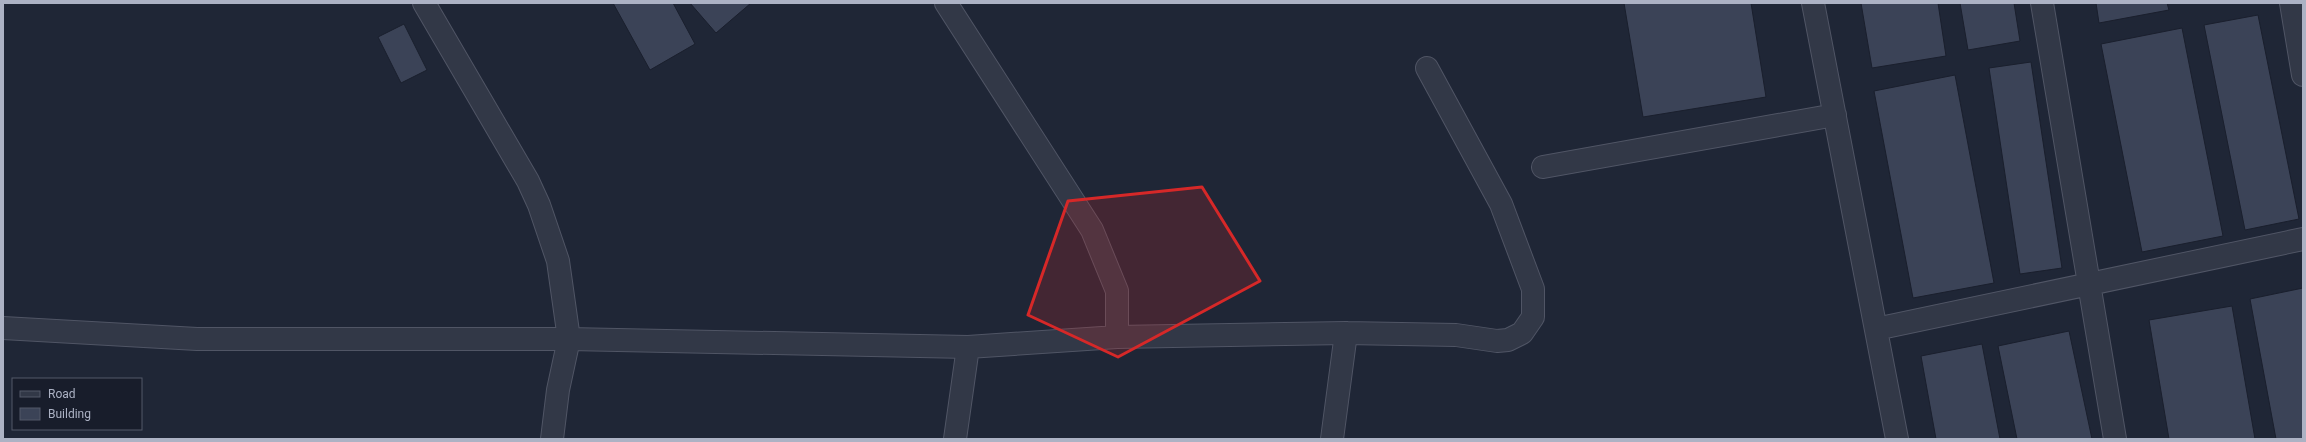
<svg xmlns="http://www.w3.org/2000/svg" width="2306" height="442" font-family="Roboto,sans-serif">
<rect width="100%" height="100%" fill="#1f2636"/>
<path fill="#3b4357" stroke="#1a1f2d" d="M613 3H673L695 44 650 70Z
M690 3H751L716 33Z
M1624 3H1751L1766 97 1643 117Z
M1861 3H1938L1946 56 1872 68Z
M1960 3H2014L2020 41 1968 50Z
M2096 3H2167L2169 10 2099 23Z
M2258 15 2299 219 2245 230 2204 25Z
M404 24 427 70 401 83 378 37Z
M2182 28 2223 236 2142 252 2101 44Z
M2031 62 2062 268 2020 274 1989 68Z
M1955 75 1994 283 1913 298 1874 91Z
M2303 288V439H2276L2250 299Z
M2232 306 2255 439H2169L2149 320Z
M2069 331 2092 439H2017L1998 346Z
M1982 344 2000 439H1936L1921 356Z"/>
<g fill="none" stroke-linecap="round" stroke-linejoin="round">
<defs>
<path id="minor" d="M424 3 528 181 539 205 558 261 569 339 558 390 552 439
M946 3 1092 230 1117 291V337
M1813 3 1897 439
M2042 3 2115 439
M2291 3 2303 75
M1543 167 1835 115
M3 328 197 339H569L968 347 1117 337 1346 333 1456 335 1497 341 1508 340 1522 333 1533 317V289L1501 204 1427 68
M1876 329 2303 239
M955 439 968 347
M1332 439 1346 333"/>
</defs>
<use href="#minor" stroke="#505565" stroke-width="24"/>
<use href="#minor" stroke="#323847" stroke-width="22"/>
</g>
<path fill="#d62828" fill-opacity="0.2" stroke="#d62828" stroke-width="3" stroke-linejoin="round" d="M1202 187 1260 281 1118 357 1028 315 1068 201Z"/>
<rect width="2306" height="442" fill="none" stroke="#acb2c4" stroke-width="8"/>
<rect x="12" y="378" width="130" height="52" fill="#181d2b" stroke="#535968"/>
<rect x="20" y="391" width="20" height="6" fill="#323847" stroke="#535968"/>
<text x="48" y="398" font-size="12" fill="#acb2c4">Road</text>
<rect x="20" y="408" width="20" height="12" fill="#3b4357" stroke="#535968"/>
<text x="48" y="418" font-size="12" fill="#acb2c4">Building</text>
</svg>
